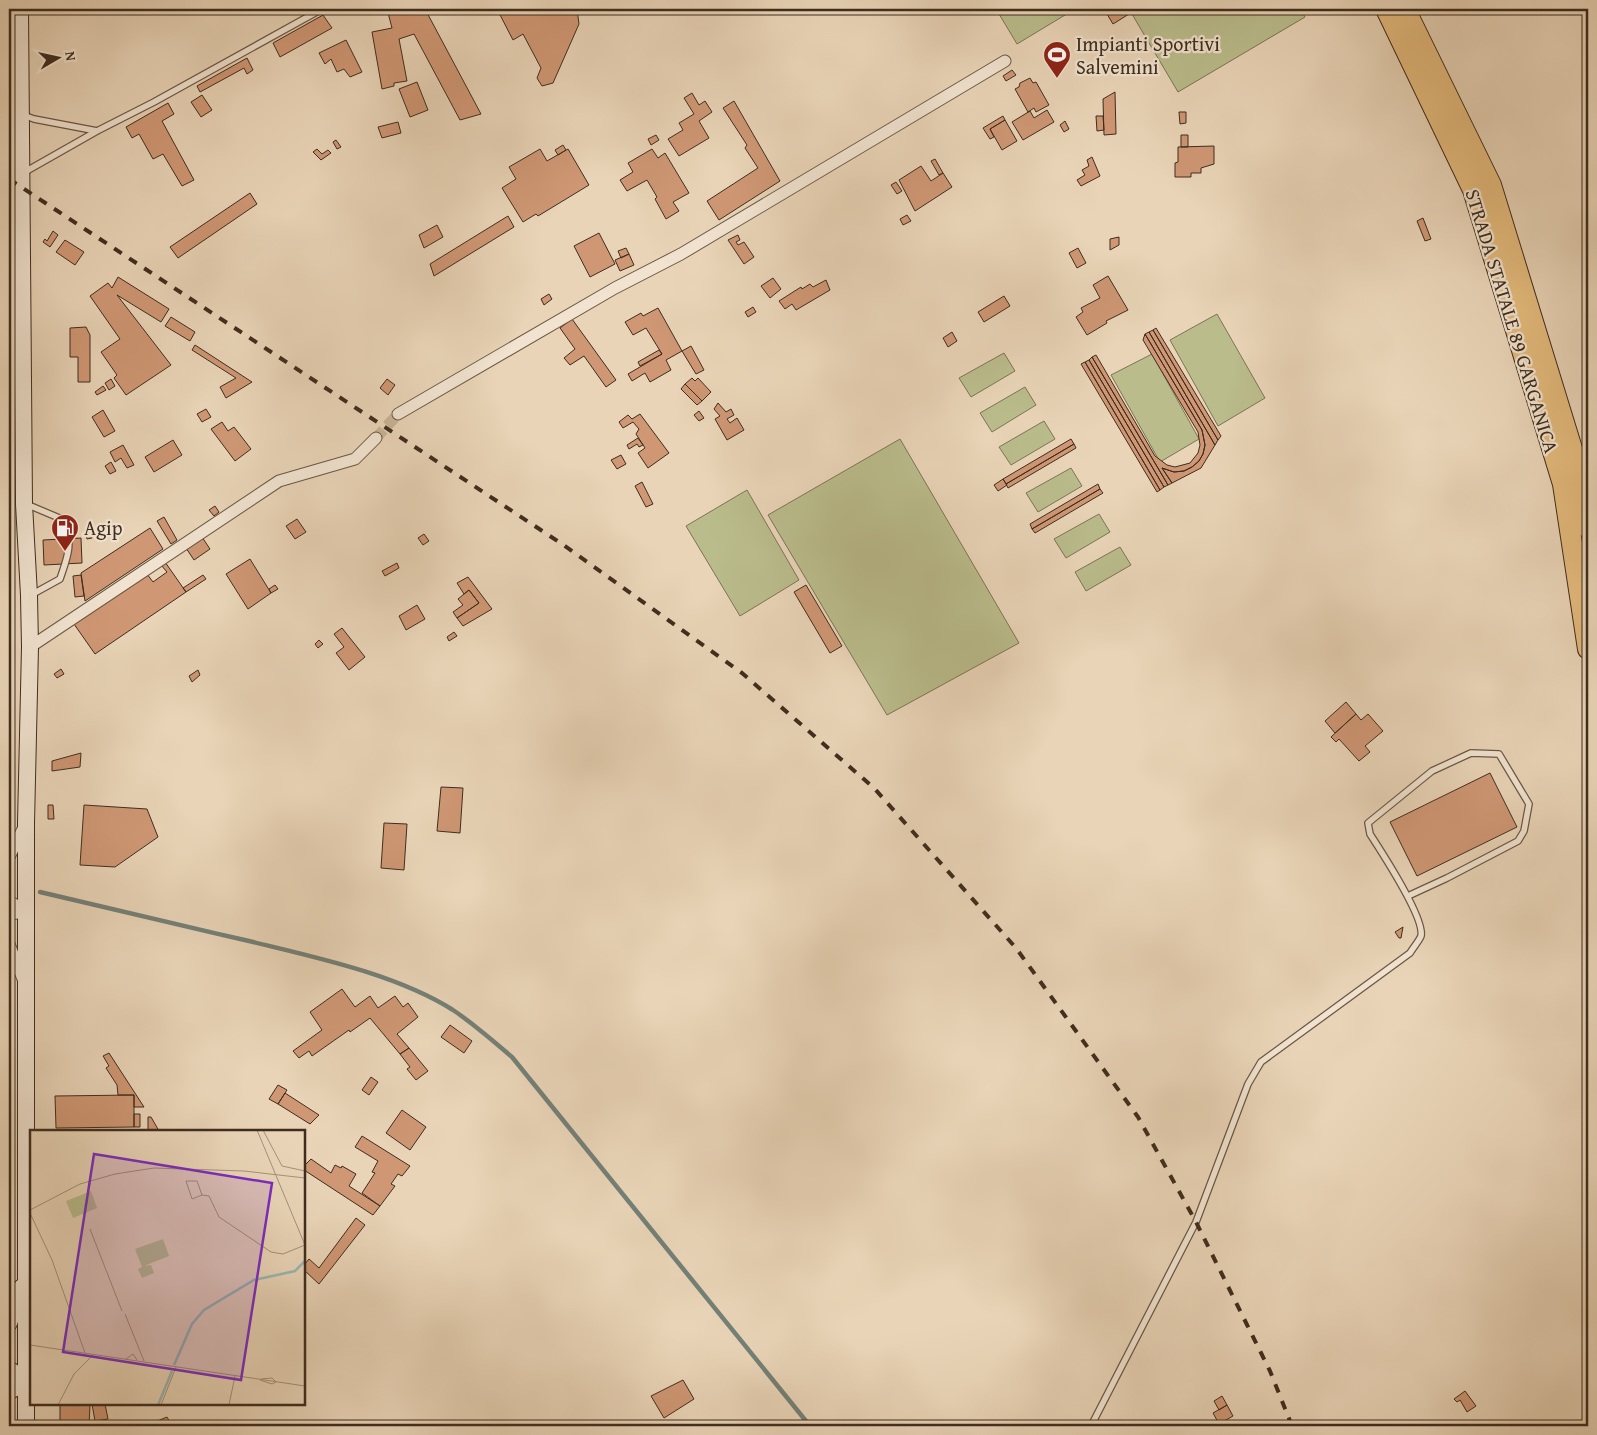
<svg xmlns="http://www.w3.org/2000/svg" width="1597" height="1435" font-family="'Gentium Book Plus',serif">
<rect width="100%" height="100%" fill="#e9d4b7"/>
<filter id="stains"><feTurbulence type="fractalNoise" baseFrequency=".004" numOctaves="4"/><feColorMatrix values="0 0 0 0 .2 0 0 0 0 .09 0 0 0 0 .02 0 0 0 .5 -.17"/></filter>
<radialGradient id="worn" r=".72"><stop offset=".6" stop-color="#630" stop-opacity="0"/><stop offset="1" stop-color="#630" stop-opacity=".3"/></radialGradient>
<path fill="#babc8c" stroke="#7c7455" d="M996 9H1075L1017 44Z
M1129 9H1300L1305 17 1178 92Z
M1217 314 1265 398 1218 426 1170 340Z
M1004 353 1015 371 971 397 959 378Z
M1152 354 1199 439 1160 462 1111 375Z
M1025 387 1036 405 992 432 980 413Z
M1044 421 1055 439 1011 465 999 447Z
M900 439 1019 643 887 715 768 515Z
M1071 468 1082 486 1038 512 1026 493Z
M747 490 799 580 740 616 686 526Z
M1099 514 1110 532 1066 558 1054 539Z
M1120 547 1131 565 1086 591 1075 572Z"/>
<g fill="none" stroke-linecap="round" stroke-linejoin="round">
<path stroke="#748077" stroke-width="4.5" d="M40 892C109 908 179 925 249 941 314 957 396 974 453 1010 474 1024 493 1041 512 1057L810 1426"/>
</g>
<path fill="#cf9774" stroke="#3f2d1e" d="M387 9H425L481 114 460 120 414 34 399 39 407 81 394 83V86L382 89 372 32 392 28Z
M497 9H577L579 24 553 83 542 86 537 78 541 68 523 34 513 40Z
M1104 9H1126L1129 14 1113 24Z
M323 15 332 28 280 57 273 43Z
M346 40 362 72 350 77 344 69 337 72 331 59 325 64 319 53Z
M247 58 253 70 247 74 244 68 200 92 197 86Z
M1012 70 1016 75 1006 81 1003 76Z
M1030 78 1033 83 1036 82 1049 105 1036 112 1034 108 1028 112 1015 89 1019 87 1020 83Z
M417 82 428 110 410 117 399 89Z
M1115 92 1116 134 1104 135 1103 99Z
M692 93 699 105 705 101 712 112 699 121 709 138 679 156 668 139 683 130 679 123 694 114 684 98Z
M202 95 212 110 201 117 191 102Z
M734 101 780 181 719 220 707 201 758 168 745 148 747 145 723 108Z
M168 103 174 114 162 121 194 180 182 186 163 154 153 159 139 134 132 138 126 127Z
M1047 110 1054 122 1023 140 1012 122 1030 111 1034 118Z
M1179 112H1186V123L1180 124Z
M1003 116 1005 120 990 129 994 137 990 139 983 128Z
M1096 116H1103L1104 130 1097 131Z
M1005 120 1017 141 1002 150 990 129Z
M1065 121 1069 129 1064 132 1060 125Z
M398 122 401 133 382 138 378 127Z
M656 135 659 140 651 145 648 139Z
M1181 135H1188V147H1181Z
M336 140 341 147 337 149 333 142Z
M563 145 566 150 558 155 555 150Z
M1214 146V164L1201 168V173H1191V177H1175V163L1178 162V147Z
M317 149 322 154 328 150 331 153 321 160 313 152Z
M540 149 547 161 568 149 589 185 538 216 536 214 523 222 502 188 516 179 509 167Z
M652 149 658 158 665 153 689 193 673 202 679 211 666 219 655 199 657 197 647 180 627 191 620 180 633 172 628 163Z
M1092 157 1100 176 1081 186 1077 180 1085 175 1082 170 1089 166 1087 160Z
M935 159 943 173 939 175 931 161Z
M921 166 931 181 943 173 952 187 915 211 899 180Z
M896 182 902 191 897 194 891 185Z
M250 193 257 204 178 258 170 247Z
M907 215 911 221 903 225 900 219Z
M508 216 514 227 434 276 430 264Z
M1423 218 1431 239 1425 241 1417 221Z
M437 225 443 237 424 248 419 235Z
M53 231 58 235 50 247 43 242 45 239 47 241Z
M599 233 615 264 590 277 574 246Z
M738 235 740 240 736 242 738 245 744 242 754 257 744 264 728 240Z
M1119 237V245L1110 250V239Z
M65 240 84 252 75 265 56 252Z
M626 248 629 254 621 258 618 251Z
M1078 248 1086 263 1077 268 1069 253Z
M629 254 634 265 620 271 615 260Z
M1108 276 1128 310 1106 321 1107 323 1087 335 1076 317 1083 312 1081 308 1100 298 1093 285Z
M118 277 169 309 161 322 117 295 171 365 126 395 114 378 117 375 101 352 120 339 90 296 108 283 112 288Z
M773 278 781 289 770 298 761 286Z
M826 280 830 290 796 310 792 304 785 309 779 301 801 287 802 289 810 284 813 287Z
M549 294 552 299 544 305 541 299Z
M1004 296 1010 306 984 322 978 312Z
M753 307 756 312 748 317 745 312Z
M658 308 682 351 666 360 671 370 650 382 645 373 632 381 628 374 662 354 646 328 633 335 625 322 641 313 643 316Z
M171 317 195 332 190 341 165 326Z
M572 319 616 380 606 387 584 356 570 365 564 358 575 349 560 328Z
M86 327 90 335V382H78V357H70V328Z
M1156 328 1221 436 1218 440 1153 330Z
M1153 330 1218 440 1215 445 1149 332Z
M952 332 957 341 948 347 943 338Z
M1149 332 1215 445 1201 468 1172 483 1162 468 1174 472 1184 471 1192 467 1199 461 1203 454 1205 445 1202 430 1145 334Z
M1145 334 1202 430 1205 445 1203 454 1199 461 1192 467 1184 471 1174 472 1162 468 1172 483 1168 485 1092 357 1096 355 1155 456 1167 465 1175 467 1190 463 1198 453 1200 445 1198 432 1143 340Z
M195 345 252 382 226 398 220 387 236 378 192 350Z
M691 346 704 370 696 374 682 351Z
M659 350 662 354 640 366 638 362Z
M1092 357 1168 485 1164 487 1089 360Z
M1089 360 1164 487 1160 490 1085 362Z
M1085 362 1160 490 1157 492 1081 364Z
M692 378 695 381 698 378 711 392 702 401 685 384Z
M111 379 115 386 109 390 105 383Z
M387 379 395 385 388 395 380 388Z
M685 384 702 401 697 405 681 389Z
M103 386 106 390 97 395 95 392Z
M718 403 726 412 731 409 734 415 727 419 730 423 737 418 744 430 727 440 715 419 720 416 714 409Z
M206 409 211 417 202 422 197 414Z
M103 410 115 431 104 437 92 417Z
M699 411 704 418 699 421 694 415Z
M640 414 669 453 648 468 638 453 645 448 636 434 639 429 633 422 623 428 619 422 628 415 632 419Z
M222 422 228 431 234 427 251 449 235 461 211 429Z
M638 438 643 445 639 447 637 444 629 449 627 445Z
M1071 439 1074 444 1006 484 1003 479Z
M173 440 182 455 154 472 145 457Z
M1074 444 1076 448 1008 488 1006 484Z
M123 445 134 465 127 468 121 458 115 462 110 452Z
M621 455 626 464 617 469 611 460Z
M111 462 116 471 110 474 105 466Z
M1003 479 1007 485 998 491 994 485Z
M642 482 653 504 646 507 635 486Z
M1098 484 1100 489 1032 529 1030 524Z
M1100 489 1103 493 1035 533 1032 529Z
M215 506 219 512 214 516 209 510Z
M164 517 177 540 171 544 157 521Z
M297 519 306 532 295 539 286 526Z
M150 528 163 549 85 601 81 573Z
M90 529 92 538 87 539 85 530Z
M424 534 429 541 423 545 418 538Z
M202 537 210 549 194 560 186 548Z
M81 538 82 563 44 565 43 540Z
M250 559 271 593 248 609 226 574Z
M165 562 186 592 95 654 74 624 147 574 153 582 167 572 161 565Z
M397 563 399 568 385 576 382 571Z
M81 575 84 596 75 597 73 576Z
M203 575 206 579 186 592 183 588Z
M468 577 492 609 463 626 457 618 479 603 469 590 464 594 457 583Z
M275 585 278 589 271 593 269 589Z
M806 585 842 646 830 653 794 592Z
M469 590 479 603 457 618 453 612 463 605 458 599Z
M417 605 425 619 406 630 399 616Z
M342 628 365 657 349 670 336 653 344 647 334 634Z
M454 632 457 636 449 641 447 637Z
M319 640 323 644 318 648 315 644Z
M61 669 64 674 57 678 54 674Z
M198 670 200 675 192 682 189 676Z
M1346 702 1356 714 1335 733 1325 721Z
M1356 714 1361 720 1368 714 1383 731 1365 746 1370 752 1359 761 1339 739 1336 742 1331 737Z
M81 753 80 767 52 771V761Z
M1490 773 1517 827 1417 876 1390 822Z
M441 787 463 788 460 833 437 831Z
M48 805H53L54 819H48Z
M84 805 147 809 158 837 115 867 80 865Z
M384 823 407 824 404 870 381 868Z
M1403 927 1401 938H1399L1395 932Z
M342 989 355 1007 370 996 378 1008 395 996 403 1007 408 1003 418 1017 397 1034 409 1048 400 1054 370 1018 350 1032 349 1030 312 1056 309 1051 299 1058 293 1051 322 1030 310 1012Z
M450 1025 472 1041 464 1053 441 1037Z
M409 1048 428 1071 416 1080 407 1069 410 1067 400 1054Z
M109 1053 144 1107H134V1095H118L117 1085 106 1068 109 1066 103 1056Z
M371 1077 378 1082 369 1095 362 1090Z
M278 1085 287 1090 278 1104 269 1099Z
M285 1093 319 1115 310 1124 278 1104Z
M134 1095V1127L56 1128 55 1096Z
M402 1110 426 1127 410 1150 386 1133Z
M134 1114H140V1127H134Z
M148 1117H151L159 1131H148Z
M362 1136 410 1166 402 1176 398 1174 391 1184 395 1186 380 1206 362 1193 375 1173 372 1172 378 1161 355 1147Z
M311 1159 331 1173 335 1165 341 1168 342 1166 356 1174 349 1186 380 1206 373 1215 304 1170V1166Z
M356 1218 365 1225 319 1284 304 1270V1265L309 1259 319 1268Z
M683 1380 694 1399 664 1418 651 1396Z
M1465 1391 1476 1406 1467 1412 1460 1400 1457 1402 1454 1399Z
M1222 1396 1227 1405 1219 1410 1214 1401Z
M60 1404H90L89 1426H60Z
M92 1404H105L108 1419 95 1421Z
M1227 1405 1233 1416 1219 1424 1213 1413Z
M167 1417 172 1426H145Z"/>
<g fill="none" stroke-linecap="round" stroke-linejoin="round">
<path stroke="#c7b398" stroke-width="11" stroke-dasharray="11 5.5" stroke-linecap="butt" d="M376 438 398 414"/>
<defs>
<path id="lane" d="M23 115 34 119 97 131
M23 173 97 131 154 102 322 9
M26 504 64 520C73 546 68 555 60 579L31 595
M1091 1426 1196 1222 1248 1084 1261 1062 1410 953C1413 948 1419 941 1421 936 1425 918 1381 851 1370 834L1368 823 1432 771 1471 753 1499 754 1529 804 1524 831 1518 841 1447 878 1408 896"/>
<path id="street" d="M9 239 22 250
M398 414 615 288 681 254 1005 61
M30 647 279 481 355 459 376 438
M9 857 24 827
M9 901 27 912
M9 914 27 912
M9 944 23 979"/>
<path id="secondary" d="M20 9 24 504 29 595 30 647 26 823V1426
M9 1323 22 1287
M9 1370 12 1371 26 1383
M9 1391 26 1383"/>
<path id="highway" d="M1386 9 1473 190 1563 484 1588 649
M1405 9 1491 185 1581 478 1588 528"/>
</defs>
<use href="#lane" stroke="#6a5744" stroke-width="8"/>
<use href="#street" stroke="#6a5744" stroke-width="13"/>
<use href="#secondary" stroke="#3f2d1e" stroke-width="18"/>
<use href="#highway" stroke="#3f2d1e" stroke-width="22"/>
<use href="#lane" stroke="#f1e3d0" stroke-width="5.5"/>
<use href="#street" stroke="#f1e3d0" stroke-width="11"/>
<use href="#secondary" stroke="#f1e3d0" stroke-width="16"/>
<use href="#highway" stroke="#e4ba7c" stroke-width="20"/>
<path stroke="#3f2d1e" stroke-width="4" stroke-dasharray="9 9" stroke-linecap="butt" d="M9 179 562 544 742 673 874 788 1016 948 1138 1117 1196 1222 1270 1371 1292 1426"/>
</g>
<defs>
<symbol id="stadium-pin" viewBox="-11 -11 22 30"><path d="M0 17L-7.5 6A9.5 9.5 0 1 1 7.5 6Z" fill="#8f2418" stroke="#f1e3d0"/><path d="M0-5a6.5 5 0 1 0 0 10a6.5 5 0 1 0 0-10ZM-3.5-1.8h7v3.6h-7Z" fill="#fff"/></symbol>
<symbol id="fuel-pin" viewBox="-11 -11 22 30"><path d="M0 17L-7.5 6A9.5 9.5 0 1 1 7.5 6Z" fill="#8f2418" stroke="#f1e3d0"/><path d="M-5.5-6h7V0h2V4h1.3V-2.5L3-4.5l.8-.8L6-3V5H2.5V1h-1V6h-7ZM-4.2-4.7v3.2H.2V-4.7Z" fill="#fff"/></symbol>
</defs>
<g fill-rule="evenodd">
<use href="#stadium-pin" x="1041" y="39" width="32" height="43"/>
<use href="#fuel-pin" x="49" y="512" width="32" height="43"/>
</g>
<g text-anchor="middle" stroke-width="4.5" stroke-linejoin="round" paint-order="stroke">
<g font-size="20" fill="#3f2d1e" stroke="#f1e3d0" text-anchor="start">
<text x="1076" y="51">Impianti Sportivi<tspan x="1076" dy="23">Salvemini</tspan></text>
<text x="84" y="535">Agip</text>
</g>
<g font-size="20" fill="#3f2d1e" stroke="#f1e3d0">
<text transform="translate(1512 321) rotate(73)" y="7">STRADA STATALE 89 GARGANICA</text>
</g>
</g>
<g transform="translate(30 1130)">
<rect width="275" height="275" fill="#e9d4b7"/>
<path d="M61 61 67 78 43 88 36 71ZM133 109 139 126 114 136 121 135 124 143 112 148 108 139 112 137 105 119Z" fill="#babc8c"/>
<path fill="none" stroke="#97b8b2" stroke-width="2.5" d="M144 235 162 194 174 180 224 150 265 141 275 131M128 275 142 241"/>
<path fill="none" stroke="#a5917a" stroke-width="1" d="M227 0 275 115M233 0 252 36 275 41M172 65 162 69 156 51H167L172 65 179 66 189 87 241 122 253 124 275 115M0 80 50 54 85 44 124 38 214 41 275 48M0 83 22 130 55 223M60 99 92 181M95 184 114 231M0 215 275 256M96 229 103 224 107 230M231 249 242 248 246 252M230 250 242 254 246 252M28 275 44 244 64 224M131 275 146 237M199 275 205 246"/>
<path fill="#7b2cbf" fill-opacity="0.15" stroke="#7b2cbf" stroke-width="2.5" d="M64 24 242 53 211 250 33 222Z"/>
<rect width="275" height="275" fill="none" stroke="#3f2d1e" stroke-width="2.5"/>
</g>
<rect width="1597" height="1435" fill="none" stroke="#e9d4b7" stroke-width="30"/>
<rect x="10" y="10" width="1577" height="1415" fill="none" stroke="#3f2d1e" stroke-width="2.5"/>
<rect x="15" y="15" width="1567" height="1405" fill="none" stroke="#3f2d1e"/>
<g transform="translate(58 58) rotate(81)" stroke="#f1e3d0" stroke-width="4" paint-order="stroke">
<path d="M0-4L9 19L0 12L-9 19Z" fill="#3f2d1e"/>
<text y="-8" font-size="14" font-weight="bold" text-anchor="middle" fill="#3f2d1e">N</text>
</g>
<rect width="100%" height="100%" filter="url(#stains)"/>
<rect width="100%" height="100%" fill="url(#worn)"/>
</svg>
